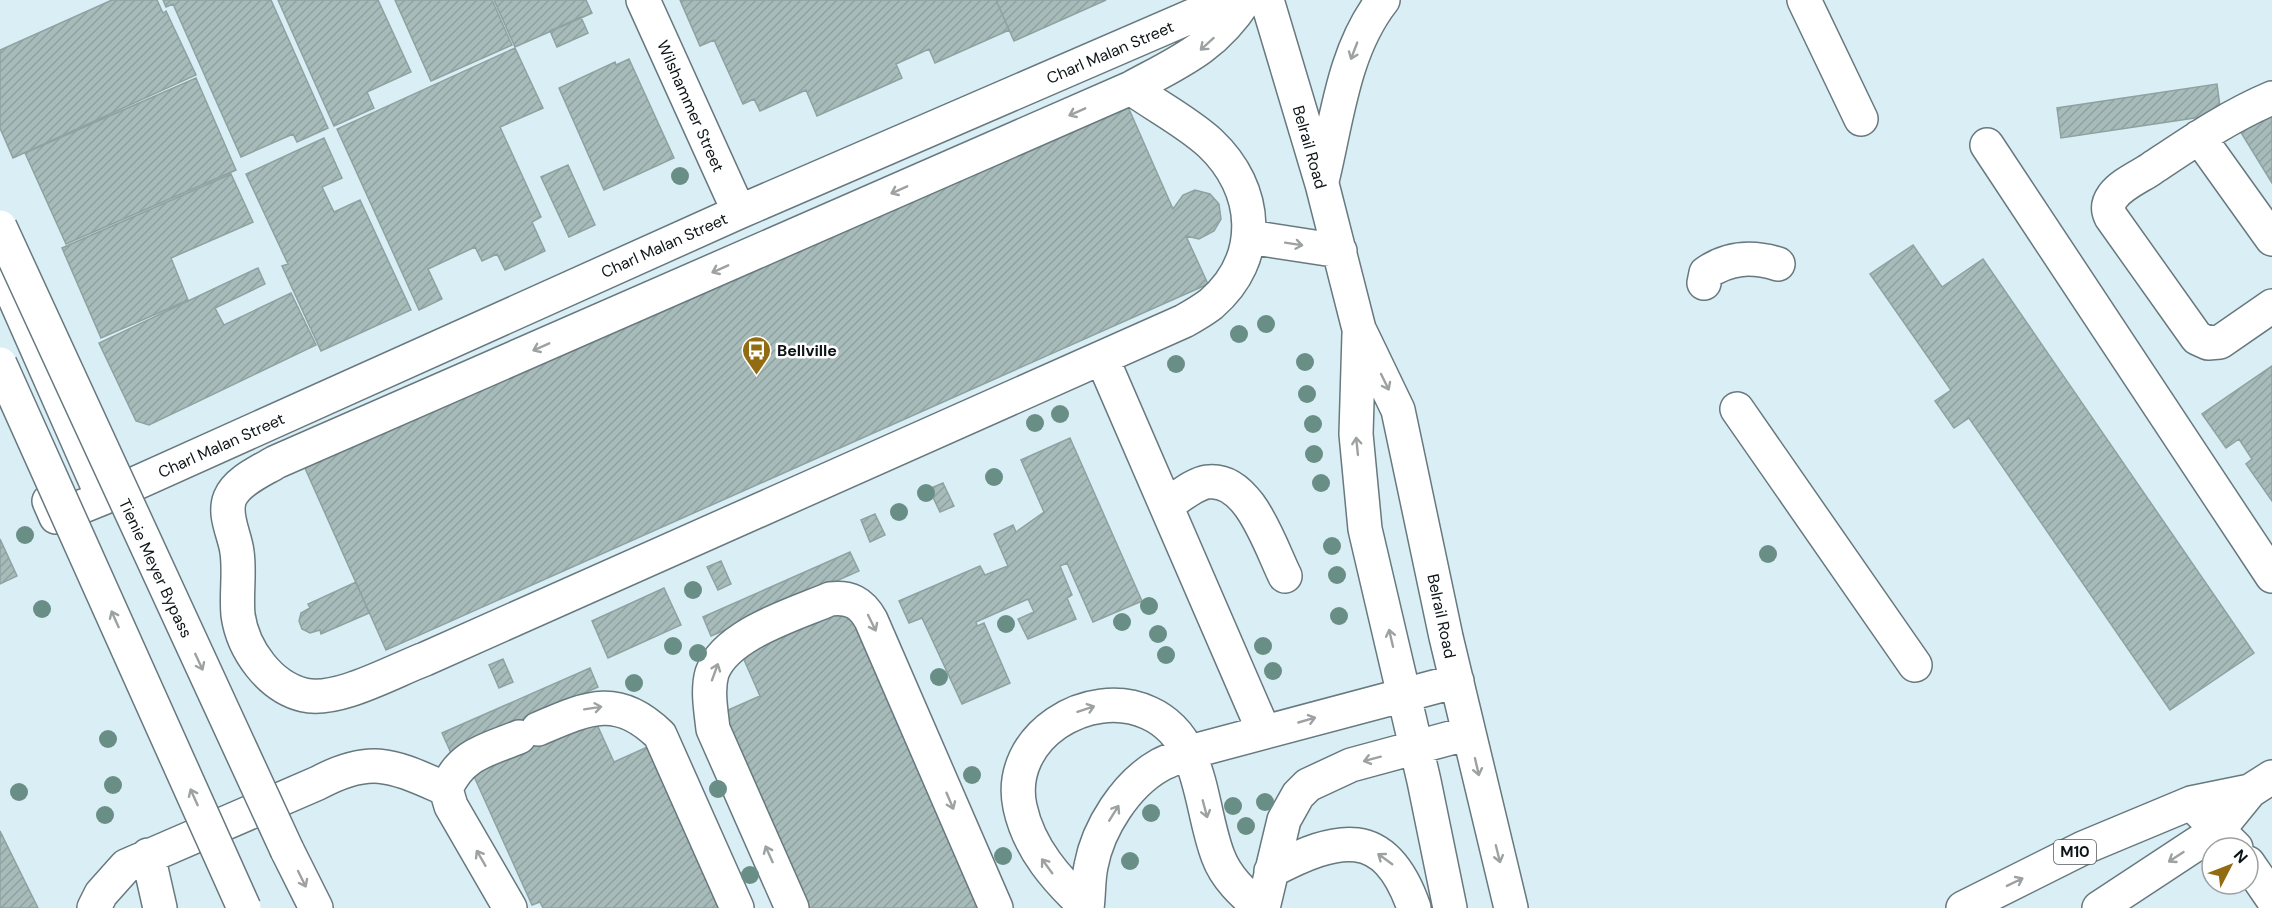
<svg xmlns="http://www.w3.org/2000/svg" width="2272" height="908" font-family="'DM Sans',sans-serif">
<defs>
<pattern id="building-hatch" width="6" height="6" patternUnits="userSpaceOnUse" patternTransform="scale(1.5)"><rect width="6" height="6" fill="#a7bcba"/><path d="M-1 1l2-2M0 6l6-6M5 7l2-2" fill="none" stroke="#8fa19f"/></pattern>
</defs>
<rect width="100%" height="100%" fill="#daeff5"/>
<path fill="url(#building-hatch)" stroke="#8ea2a1" stroke-width="1.5" d="M112 0H157L163 13 166 11 196 75 13 158 0 128V50Z
M163 0H271L328 128 297 142 293 134 241 157 173 4 166 7Z
M278 0H378L411 72 367 92 374 108 334 126Z
M395 0H492L512 45 431 81Z
M494 0H586L592 13 515 47Z
M680 0H996L1009 30 935 63 929 49 896 64 902 78 817 116 806 90 760 111 754 99 743 104 714 40 700 46Z
M996 0H1106L1014 41Z
M581 17 588 33 557 47 550 31Z
M515 48 543 108 500 127 541 217 532 222 545 251 505 270 497 254 482 261 475 247 428 269 442 299 419 310 337 129Z
M629 59 674 158 604 190 559 88 615 62 616 65Z
M196 78 236 170 66 244 25 153Z
M2217 84 2221 114 2061 138 2057 108Z
M1125 100 1173 209 1183 195 1195 190 1210 194 1219 204 1221 219 1214 231 1199 239 1186 236 1208 284 386 650 304 466Z
M2272 102V183L2237 126Z
M324 138 342 178 322 187 334 212 360 200 411 310 321 351 282 266 288 264 246 174Z
M568 165 595 225 569 237 541 177Z
M231 174 253 222 171 258 188 300 101 338 62 248Z
M1913 245 1942 287 1983 259 2254 653 2170 710 1969 418 1954 428 1935 401 1951 390 1870 274Z
M258 268 265 284 215 308 224 325 291 293 316 345 149 425 136 421 99 343Z
M2272 366V501L2246 464 2252 459 2239 439 2226 448 2202 414Z
M1070 438 1142 601 1093 622 1067 563 1060 566 1072 595 1067 598 1076 619 1028 639 1018 619 1034 612 1028 599 976 622 977 626 984 623 1010 683 962 704 922 618 909 623 899 601 980 566 985 575 1008 566 994 534 1013 525 1016 532 1044 512 1021 460Z
M943 483 954 506 940 512 929 489Z
M875 514 885 535 870 542 861 520Z
M0 539 17 576 0 584Z
M850 552 859 571 749 620 852 605 987 908H803L717 715 760 696 730 628 711 636 703 617Z
M721 561 731 584 718 590 707 567Z
M356 582 369 613 321 634 320 630 310 633 302 629 299 621 301 613 310 608 308 604Z
M664 588 681 625 608 658 592 621Z
M503 659 513 682 499 688 489 665Z
M590 668 598 687 532 716 594 718 614 762 654 744 727 908H543L540 902 532 905 472 772 514 725 451 753 442 733Z
M0 831 38 908H0Z"/>
<g fill="none" stroke-linecap="round" stroke-linejoin="round">
<defs>
<path id="minor" d="M643 0 739 212
M1267 0 1322 184 1359 329 1398 410 1446 637 1511 908
M1804 0 1861 119
M1131 88C1156 106 1187 122 1210 143 1259 189 1264 258 1211 304 1203 310 1193 316 1184 321L425 659C393 671 337 703 304 695 270 687 243 650 238 615 236 594 240 573 237 552 235 535 223 515 230 498 237 481 261 471 276 462L1131 88C1179 62 1214 48 1245 0
M2272 98C2229 116 2190 143 2151 169 2139 177 2122 184 2113 196 2108 203 2107 209 2111 217L2197 338 2208 343 2220 342 2272 306
M2199 137 2272 239
M1987 145 2272 576
M1322 181C1337 120 1343 51 1383 0
M1249 237 1340 251
M0 265 103 498
M1704 283 1706 273C1729 257 1752 256 1778 264
M1359 334 1356 434 1365 529 1424 781 1450 908
M1102 358 1264 732
M1737 409 1915 665
M49 501 56 517 103 498 739 212 1229 0
M1166 505C1178 498 1194 484 1207 482 1249 476 1270 546 1285 576
M538 729C587 708 617 693 660 735L737 908
M2197 809 2236 848
M148 855 160 908
M2248 863 2272 898
M1271 871C1338 836 1385 824 1414 908
M94 908 101 894 126 866 318 783C372 754 393 766 446 789
M510 908 451 806 446 789C461 754 487 750 519 737
M792 908 713 729C711 711 707 690 712 673 726 634 795 614 830 599 850 597 861 602 871 620L996 908
M1087 908C1057 880 1029 849 1020 807 1005 737 1089 685 1149 713 1204 738 1199 807 1218 856 1226 878 1243 893 1260 908
M1087 908C1089 894 1088 880 1091 866 1098 828 1126 784 1160 765 1169 760 1180 757 1190 752L1457 681
M1263 908 1284 820 1298 795 1308 785 1351 765 1469 733"/>
<path id="major" d="M287 850 316 908
M1963 908 2083 848 2191 803 2250 791 2272 777
M2099 908 2219 829 2250 791"/>
</defs>
<use href="#minor" stroke="#67797f" stroke-width="36"/>
<use href="#major" stroke="#67797f" stroke-width="36"/>
<use href="#minor" stroke="#fff" stroke-width="33"/>
<use href="#major" stroke="#fff" stroke-width="33"/>
<defs>
<path id="major-bridge" d="M0 227 287 850
M0 364 244 908"/>
</defs>
<use href="#major-bridge" stroke="#67797f" stroke-width="36" stroke-linecap="butt"/>
<use href="#major-bridge" stroke="#fff" stroke-width="33"/>
</g>
<g fill="#698e86">
<circle cx="680" cy="176" r="9"/>
<circle cx="1266" cy="324" r="9"/>
<circle cx="1239" cy="334" r="9"/>
<circle cx="1305" cy="362" r="9"/>
<circle cx="1176" cy="364" r="9"/>
<circle cx="1307" cy="394" r="9"/>
<circle cx="1060" cy="414" r="9"/>
<circle cx="1035" cy="423" r="9"/>
<circle cx="1313" cy="424" r="9"/>
<circle cx="1314" cy="454" r="9"/>
<circle cx="994" cy="477" r="9"/>
<circle cx="1321" cy="483" r="9"/>
<circle cx="926" cy="493" r="9"/>
<circle cx="899" cy="512" r="9"/>
<circle cx="25" cy="535" r="9"/>
<circle cx="1332" cy="546" r="9"/>
<circle cx="1768" cy="554" r="9"/>
<circle cx="1337" cy="575" r="9"/>
<circle cx="693" cy="590" r="9"/>
<circle cx="1149" cy="606" r="9"/>
<circle cx="42" cy="609" r="9"/>
<circle cx="1339" cy="616" r="9"/>
<circle cx="1122" cy="622" r="9"/>
<circle cx="1006" cy="624" r="9"/>
<circle cx="1158" cy="634" r="9"/>
<circle cx="673" cy="646" r="9"/>
<circle cx="1263" cy="646" r="9"/>
<circle cx="698" cy="653" r="9"/>
<circle cx="1166" cy="655" r="9"/>
<circle cx="1273" cy="671" r="9"/>
<circle cx="939" cy="677" r="9"/>
<circle cx="634" cy="683" r="9"/>
<circle cx="108" cy="739" r="9"/>
<circle cx="972" cy="775" r="9"/>
<circle cx="113" cy="785" r="9"/>
<circle cx="718" cy="789" r="9"/>
<circle cx="19" cy="792" r="9"/>
<circle cx="1265" cy="802" r="9"/>
<circle cx="1233" cy="806" r="9"/>
<circle cx="1151" cy="813" r="9"/>
<circle cx="105" cy="815" r="9"/>
<circle cx="1246" cy="826" r="9"/>
<circle cx="1003" cy="856" r="9"/>
<circle cx="1130" cy="861" r="9"/>
<circle cx="750" cy="875" r="9"/>
</g>
<defs><path id="oneway-shaft" d="M-6 0H5M1.5-3L5.5 0L1.5 3" fill="none" stroke-width="1.6" stroke-linecap="round" stroke-linejoin="round" transform="scale(1.5)"/></defs>
<g stroke="#9ea1a2">
<use href="#oneway-shaft" transform="translate(1207 44) rotate(138)"/>
<use href="#oneway-shaft" transform="translate(1354 51) rotate(111)"/>
<use href="#oneway-shaft" transform="translate(1077 112) rotate(156)"/>
<use href="#oneway-shaft" transform="translate(899 190) rotate(156)"/>
<use href="#oneway-shaft" transform="translate(1294 244) rotate(9)"/>
<use href="#oneway-shaft" transform="translate(720 269) rotate(156)"/>
<use href="#oneway-shaft" transform="translate(541 347) rotate(156)"/>
<use href="#oneway-shaft" transform="translate(1385 382) rotate(64)"/>
<use href="#oneway-shaft" transform="translate(1357 446) rotate(-96)"/>
<use href="#oneway-shaft" transform="translate(115 619) rotate(-114)"/>
<use href="#oneway-shaft" transform="translate(872 623) rotate(64)"/>
<use href="#oneway-shaft" transform="translate(1391 638) rotate(-103)"/>
<use href="#oneway-shaft" transform="translate(199 662) rotate(65)"/>
<use href="#oneway-shaft" transform="translate(715 672) rotate(-70)"/>
<use href="#oneway-shaft" transform="translate(593 708) rotate(-9)"/>
<use href="#oneway-shaft" transform="translate(1086 709) rotate(-18)"/>
<use href="#oneway-shaft" transform="translate(1307 720) rotate(-16)"/>
<use href="#oneway-shaft" transform="translate(1372 759) rotate(165)"/>
<use href="#oneway-shaft" transform="translate(1477 767) rotate(77)"/>
<use href="#oneway-shaft" transform="translate(194 797) rotate(-114)"/>
<use href="#oneway-shaft" transform="translate(950 801) rotate(67)"/>
<use href="#oneway-shaft" transform="translate(1205 809) rotate(75)"/>
<use href="#oneway-shaft" transform="translate(1114 813) rotate(-58)"/>
<use href="#oneway-shaft" transform="translate(769 854) rotate(-114)"/>
<use href="#oneway-shaft" transform="translate(1498 854) rotate(76)"/>
<use href="#oneway-shaft" transform="translate(2176 857) rotate(147)"/>
<use href="#oneway-shaft" transform="translate(481 858) rotate(-120)"/>
<use href="#oneway-shaft" transform="translate(1385 859) rotate(-144)"/>
<use href="#oneway-shaft" transform="translate(1047 866) rotate(-126)"/>
<use href="#oneway-shaft" transform="translate(302 879) rotate(64)"/>
<use href="#oneway-shaft" transform="translate(2015 882) rotate(-26)"/>
</g>
<defs>
<symbol id="bus-pin" viewBox="-11 -11 22 30"><path d="M0 17L-7.5 6A9.5 9.5 0 1 1 7.5 6Z" fill="#926c13" stroke="#fff"/><path d="M-5-6H5V4H4V6H2V4H-2V6H-4V4H-5ZM-3.5-4V0h7V-4ZM-3.5 1.2v1.5H-2V1.2ZM2 1.2v1.5H3.5V1.2Z" fill="#fff"/></symbol>
</defs>
<g fill-rule="evenodd">
<use href="#bus-pin" x="740" y="334" width="33" height="45"/>
</g>
<g text-anchor="middle" stroke-width="5" stroke-linejoin="round" paint-order="stroke">
<rect fill="#fff" stroke="#565a5c" stroke-width="1.5" x="2054" y="840" width="42" height="24" rx="4.5"/>
<g font-size="15" font-weight="bold" fill="#0d1416">
<text x="2075" y="857">M10</text>
</g>
<g font-size="16" fill="#0d1416" stroke="#fff">
<text transform="translate(1110 52) rotate(-23)" y="6">Charl Malan Street</text>
<text transform="translate(691 106) rotate(66)" y="6">Wilshammer Street</text>
<text transform="translate(1310 147) rotate(74)" y="6">Belrail Road</text>
<text transform="translate(664 245) rotate(-24)" y="6">Charl Malan Street</text>
<text transform="translate(221 445) rotate(-24)" y="6">Charl Malan Street</text>
<text transform="translate(156 568) rotate(65)" y="6">Tienie Meyer Bypass</text>
<text transform="translate(1442 616) rotate(78)" y="6">Belrail Road</text>
</g>
<g font-size="16" font-weight="bold" fill="#0d1416" stroke="#fff" text-anchor="start">
<text x="777" y="356">Bellville</text>
</g>
</g>
<g transform="translate(2230 866) rotate(48)"><circle r="28" fill="#ffffff" stroke="#9ea1a2" stroke-width="1.5"/>
<path d="M0-4.5L10 22L0 15L-10 22Z" fill="#926c13"/>
<text y="-9" font-size="16" font-weight="bold" text-anchor="middle" fill="#0d1416">N</text>
</g>
</svg>
